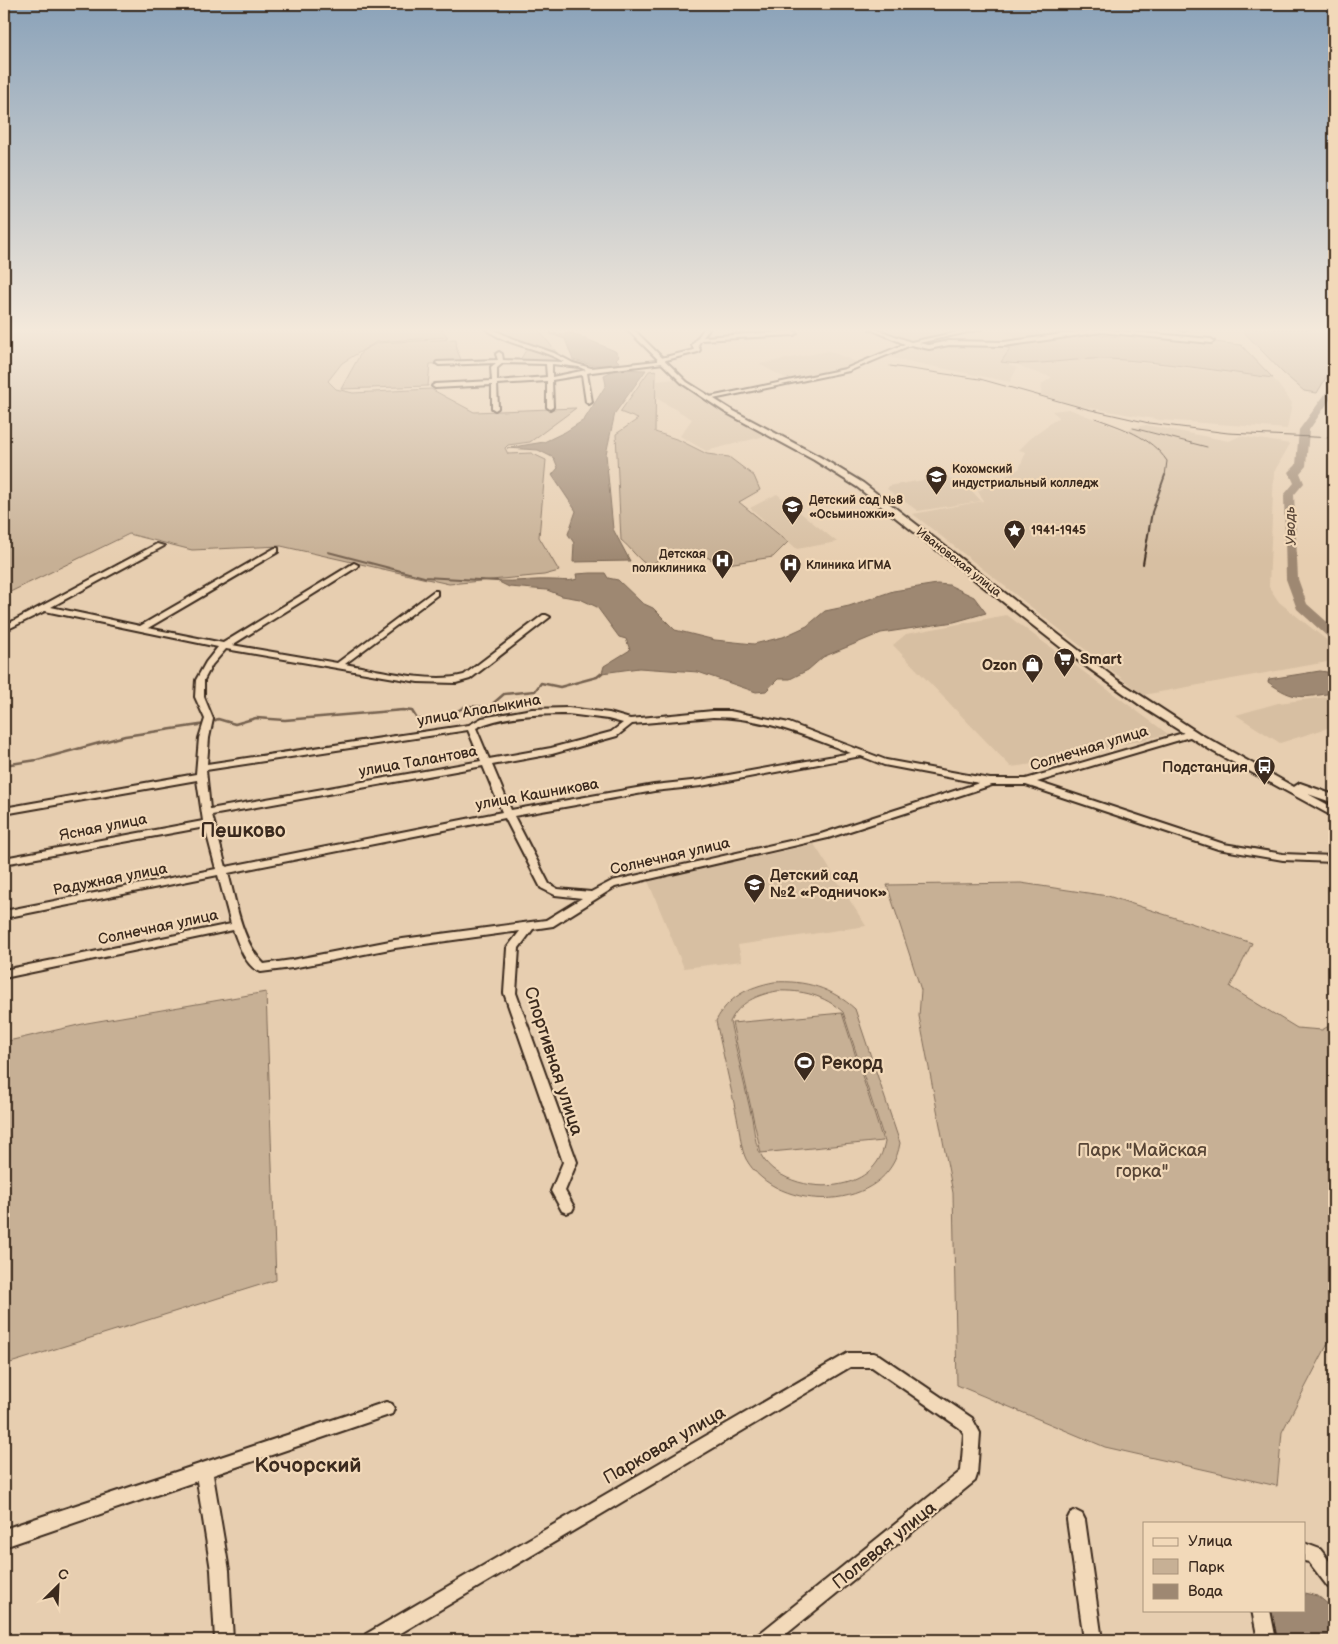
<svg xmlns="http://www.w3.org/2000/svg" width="1338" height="1644" font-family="'Balsamiq Sans',sans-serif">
<rect width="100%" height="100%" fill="#e7ceb0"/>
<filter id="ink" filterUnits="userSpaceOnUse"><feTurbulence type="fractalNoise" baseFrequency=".02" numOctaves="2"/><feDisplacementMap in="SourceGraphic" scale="10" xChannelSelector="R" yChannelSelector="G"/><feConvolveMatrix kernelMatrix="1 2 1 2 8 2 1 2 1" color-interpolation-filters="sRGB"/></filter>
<g filter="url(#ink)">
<path fill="#d7bfa2" d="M879 329H960L907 341Z
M998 329H1068L1061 334 1021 341Z
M954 344 999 345 1010 349 1002 361 1017 368 1010 382 887 357 899 350Z
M829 351 859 363 845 369 789 380 759 364Z
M1064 359H1108L1273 378 1292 403 1287 429 1160 420 1079 406 1041 395 1042 384 1052 377 1031 371 1017 364Z
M675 379 717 407 769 435 706 451 680 436 692 419 656 398 657 381Z
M1069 409 1123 430 1146 425 1229 441 1240 436 1290 444 1274 472 1269 587 1279 602 1334 646V653L1327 662 1143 695 913 514 983 501 978 491 1019 469 1026 452 1019 450 1034 435 1059 417 1052 411Z
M946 476 974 493 981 501 918 511 887 489 889 486Z
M777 494 837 542 797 549 750 508Z
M1007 615 1050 647 1168 734 1048 762 1011 767 893 645 906 634Z
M1327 697 1334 702V726L1280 743 1236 715 1278 703Z
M814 844 866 926 738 945 742 961 684 968 648 881Z"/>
<path fill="#c7b095" stroke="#816d5a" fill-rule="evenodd" d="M4 329H441L448 337 376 342 342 363 328 381 336 389 353 393 431 389 474 412 576 408 530 442 508 445 505 448 508 454 531 453 546 460 539 537 559 571 544 575 449 584 281 546 192 550 129 534 4 595Z
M486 329H538L564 362 520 360 528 347Z
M1241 329H1334L1333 366 1317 393 1304 391 1283 373Z
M1124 332 1241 345 1273 378C1219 371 1163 362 1109 359 1076 357 1030 368 1001 362L1010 349 999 345 1089 334 1120 337Z
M456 339 457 350 462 362 430 364 428 386 341 389 362 351 377 343Z
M656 370 655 432 679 440 707 454 729 457 754 476 760 490 739 502 788 542 773 557 721 565 700 553 666 555 649 566C639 561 631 548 621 540L616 434 638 419 620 412 649 371Z
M1021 883 1108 896 1252 943 1230 987 1297 1028 1322 1030 1334 1023V1332L1282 1432 1277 1486 1105 1447 957 1385 953 1193 919 1016 921 990 887 885Z
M774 982C805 980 832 988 855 1009L900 1143C889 1213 777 1215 746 1159 741 1149 740 1133 738 1122 731 1088 723 1054 716 1021 728 997 748 987 774 982ZM777 991C802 990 824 995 843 1012L885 1142C881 1164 867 1177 846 1183 818 1191 776 1182 761 1155 755 1145 754 1129 752 1118 745 1086 737 1054 730 1022 739 1002 757 995 777 991Z
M266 992 276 1280 4 1365V1042L87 1023Z
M842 1013 883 1141 761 1153 732 1023Z"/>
<path fill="#9e8872" stroke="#766250" d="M572 333 615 351 619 356 616 359 622 365H592L573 360 565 339 550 334Z
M617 369 646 370 615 413 606 454 613 529 630 561 573 562 574 543 568 534 576 511 552 475 558 468 554 458 538 450 507 448 544 442 565 432 584 420 606 385 604 375Z
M591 573H605L608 578 618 580 642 603 653 608 675 630 715 640 754 644 783 637 807 626 825 611 849 606 893 591 937 584 949 585 974 597 986 613 954 622 881 633 823 657 808 670 790 679H778L766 691 756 692 698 672 639 668 602 673 604 666 630 650 626 639 619 637 597 607 580 599 562 596 547 590 509 587 497 581C516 582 534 579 553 580 562 580 568 582 577 579L576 574Z
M1320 671 1327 672 1334 679V693C1302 697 1296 702 1268 682L1269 679Z
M1304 1593 1318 1596 1334 1609V1640H1277L1269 1610H1304Z"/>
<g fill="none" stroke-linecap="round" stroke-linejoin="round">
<path stroke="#766250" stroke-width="1" d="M550 334 552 329"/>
<path stroke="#766250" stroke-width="2" d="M328 552 424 577 497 581"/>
<path stroke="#766250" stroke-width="2.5" d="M211 722 218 719 235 724 256 718 285 720 403 710 412 711 417 719 442 720 466 706 489 707 504 694 535 691 541 683 560 687 597 677 602 673
M4 765 37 760 125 736 206 724"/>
<path fill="#9e8872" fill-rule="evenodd" d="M1334 385V394L1309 430 1306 466 1300 473 1304 483 1294 495 1298 579 1307 604 1334 628V639L1329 638 1297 609 1286 579 1284 495 1294 483 1289 472 1296 465 1299 430 1331 386Z"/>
<defs>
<path id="minor" d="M486 329H492L511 338 554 353 573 363 591 368 657 361V359L694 350 692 345 704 329H709L703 337 794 331 797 333 794 335 701 340 698 345 700 350 698 352 662 361 663 363 592 372 587 373 592 402 589 404 586 402 582 375 552 380 553 407 550 409 547 407V381L497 384 498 408 495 410 492 408V385L435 388 432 386 435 384 492 381 491 367 496 363 439 365 436 363 437 362 498 360 496 354 499 352 502 354 503 360 564 362C540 347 509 347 486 329ZM503 363 546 364 547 377 497 381V368ZM552 364 579 367 586 370 552 377Z
M870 329H876L911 342 972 329H981L919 343 929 345 949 341 1004 342 1099 329 1211 339 1214 341 1211 343 1101 332 1004 346 949 345 929 349 911 345 849 371 708 400 705 398 845 369 905 344Z
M1180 329H1187L1184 331Z
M157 544 164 546 51 607 140 626 275 548H278V552L148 628 223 643 354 563 358 565 357 567 232 645 337 663 434 591H437V595L345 664C379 670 432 684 464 675L543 615H546L550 617 470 679 456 683 418 682 226 649 212 665 204 680V697L213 719 209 738 207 764 469 725 482 718 532 709 568 708 609 713 630 719 713 711H730L789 723 886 760 990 779H1026L1190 731 1193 732 1195 734 1193 736 1037 782 1224 844 1283 854 1334 856V862L1283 860 1218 849 1026 785H992L828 838 615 887 553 926 533 929 519 948 516 993 577 1162 565 1191 574 1207 572 1211 567 1213 562 1211 551 1191 563 1162 504 993 507 948 520 931 395 948 292 968 261 972C245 967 239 944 233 930L4 978V970L231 924 218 875 4 918V911L216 869 205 827 4 864V858L203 821 197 780 4 814V808L196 774 199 738 205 719 195 697 196 680 206 662 218 647 45 611 4 631V626ZM568 714 608 719 623 723 611 732 551 748 489 759 476 728C500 715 541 714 568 714ZM713 717C762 717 806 736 851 753L701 780 654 785 511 810 492 765 552 754 617 736 632 724ZM468 730 481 761 210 809 206 770ZM861 756 884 765 979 783 821 834 612 881 591 892 558 889 549 884 514 816 654 791 701 786ZM483 766 502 812 226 867 212 815ZM505 818 541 888 555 895 582 898 546 920 395 940 292 960 264 964C242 943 236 902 228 873Z
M848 1353H874L879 1355 972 1418 980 1433 977 1475 975 1481 779 1640H756L759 1634 961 1471 964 1434 960 1428 872 1367H850L389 1640H363L366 1634Z
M386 1402 392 1404 394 1409 392 1414 213 1475 229 1570 233 1640H215L211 1570 197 1481 4 1547V1529Z
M1076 1511 1082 1514 1085 1520 1102 1640H1084L1067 1520 1070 1514Z
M1304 1543 1320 1549 1334 1567V1590L1328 1587 1309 1562 1304 1561Z
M1252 1610H1270L1276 1640H1258Z"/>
<path id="major" d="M627 329H633L687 382 730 409 820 457 863 483 1117 680 1200 734 1294 787 1300 783 1334 795V803L1308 794 1334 808V817L1214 752 1147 710 1073 657 857 487 814 460 725 412 683 384Z"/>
</defs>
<use href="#minor" stroke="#3b2a1e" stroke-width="4"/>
<use href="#major" stroke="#3b2a1e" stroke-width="4"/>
<use href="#minor" fill="#f2d9b9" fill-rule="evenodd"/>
<use href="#major" fill="#f2d9b9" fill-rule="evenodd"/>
<path stroke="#3b2a1e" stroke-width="1" d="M890 366 980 379 1087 409 1149 423 1228 433 1334 438
M1095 418C1122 428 1150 436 1167 461L1165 476
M1133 428 1207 447"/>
<path stroke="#3b2a1e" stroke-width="2" d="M1143 564 1152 512 1165 475"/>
</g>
</g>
<linearGradient id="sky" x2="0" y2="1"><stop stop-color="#8aa2b9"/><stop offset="0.59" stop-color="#f4e9db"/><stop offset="1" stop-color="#f4e9db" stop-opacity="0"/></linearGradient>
<rect width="1338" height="559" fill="url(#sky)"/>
<defs>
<symbol id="university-pin" viewBox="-11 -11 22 30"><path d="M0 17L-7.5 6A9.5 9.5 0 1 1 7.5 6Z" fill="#3b2a1e" stroke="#f2d9b9"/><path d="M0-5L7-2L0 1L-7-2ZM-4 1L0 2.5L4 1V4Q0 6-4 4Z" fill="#fff"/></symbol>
<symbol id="school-pin" viewBox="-11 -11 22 30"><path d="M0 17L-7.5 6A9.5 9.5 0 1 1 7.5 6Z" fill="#3b2a1e" stroke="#f2d9b9"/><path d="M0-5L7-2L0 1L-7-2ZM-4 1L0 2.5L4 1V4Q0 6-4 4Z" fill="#fff"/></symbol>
<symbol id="sight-pin" viewBox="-11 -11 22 30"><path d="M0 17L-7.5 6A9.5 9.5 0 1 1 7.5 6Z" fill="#3b2a1e" stroke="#f2d9b9"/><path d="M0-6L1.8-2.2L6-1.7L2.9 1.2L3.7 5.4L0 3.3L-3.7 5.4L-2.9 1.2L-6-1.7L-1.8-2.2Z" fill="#fff"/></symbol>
<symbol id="hospital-pin" viewBox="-11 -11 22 30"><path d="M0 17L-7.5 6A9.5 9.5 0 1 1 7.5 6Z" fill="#3b2a1e" stroke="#f2d9b9"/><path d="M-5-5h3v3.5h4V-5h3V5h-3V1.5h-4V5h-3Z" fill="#fff"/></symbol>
<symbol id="supermarket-pin" viewBox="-11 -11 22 30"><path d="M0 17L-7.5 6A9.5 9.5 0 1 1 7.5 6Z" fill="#3b2a1e" stroke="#f2d9b9"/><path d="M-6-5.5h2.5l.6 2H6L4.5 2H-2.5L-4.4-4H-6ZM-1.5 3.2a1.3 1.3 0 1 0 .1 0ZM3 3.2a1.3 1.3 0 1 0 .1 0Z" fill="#fff"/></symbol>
<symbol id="shop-pin" viewBox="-11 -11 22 30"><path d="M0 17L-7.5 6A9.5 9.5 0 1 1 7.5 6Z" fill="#3b2a1e" stroke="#f2d9b9"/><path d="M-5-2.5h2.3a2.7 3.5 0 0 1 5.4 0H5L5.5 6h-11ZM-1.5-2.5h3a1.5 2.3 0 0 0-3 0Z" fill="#fff"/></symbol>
<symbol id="bus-pin" viewBox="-11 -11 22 30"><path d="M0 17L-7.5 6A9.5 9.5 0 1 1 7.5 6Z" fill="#3b2a1e" stroke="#f2d9b9"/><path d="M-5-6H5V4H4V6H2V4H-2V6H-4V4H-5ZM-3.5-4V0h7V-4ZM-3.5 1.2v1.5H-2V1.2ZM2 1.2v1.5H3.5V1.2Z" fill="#fff"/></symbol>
<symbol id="stadium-pin" viewBox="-11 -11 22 30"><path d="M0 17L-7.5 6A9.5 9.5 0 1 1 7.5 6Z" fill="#3b2a1e" stroke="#f2d9b9"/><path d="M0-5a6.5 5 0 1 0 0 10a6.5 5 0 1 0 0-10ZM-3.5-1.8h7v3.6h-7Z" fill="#fff"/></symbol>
</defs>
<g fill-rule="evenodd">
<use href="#university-pin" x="924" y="464" width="25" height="34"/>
<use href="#school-pin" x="780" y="494" width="25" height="34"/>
<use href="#sight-pin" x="1002" y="518" width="25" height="34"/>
<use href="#hospital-pin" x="710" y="548" width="25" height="34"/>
<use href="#hospital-pin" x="778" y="552" width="25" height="34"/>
<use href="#supermarket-pin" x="1052" y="646" width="25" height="34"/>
<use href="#shop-pin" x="1020" y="652" width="25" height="34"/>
<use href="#bus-pin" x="1252" y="754" width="25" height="34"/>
<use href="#school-pin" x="742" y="872" width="25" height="34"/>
<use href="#stadium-pin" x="792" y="1050" width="25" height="34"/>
</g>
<g text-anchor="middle" stroke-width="4.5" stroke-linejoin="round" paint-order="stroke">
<g font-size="12" font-weight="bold" fill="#3b2a1e" stroke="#f2d9b9" text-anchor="start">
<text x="952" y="473">Кохомский<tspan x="952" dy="14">индустриальный колледж</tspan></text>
<text x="809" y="504">Детский сад №8<tspan x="809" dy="14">«Осьминожки»</tspan></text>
<text x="1031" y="534">1941-1945</text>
<text x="706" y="558" text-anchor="end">Детская<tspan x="706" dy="14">поликлиника</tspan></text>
<text x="806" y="569">Клиника ИГМА</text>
</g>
<g font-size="12" fill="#3b2a1e" stroke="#f2d9b9">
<text transform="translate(959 562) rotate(38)" y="4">Ивановская улица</text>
</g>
<g font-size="14" font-style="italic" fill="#594637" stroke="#f2d9b9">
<text transform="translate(1290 526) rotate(-92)" y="5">Уводь</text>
</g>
<g font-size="15" font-weight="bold" fill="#3b2a1e" stroke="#f2d9b9" text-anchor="start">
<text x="1080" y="664">Smart</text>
<text x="1017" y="670" text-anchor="end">Ozon</text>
<text x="1248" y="772" text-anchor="end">Подстанция</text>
<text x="770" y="880">Детский сад<tspan x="770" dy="17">№2 «Родничок»</tspan></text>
</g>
<g font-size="15" fill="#3b2a1e" stroke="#f2d9b9">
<text transform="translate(479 710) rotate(-10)" y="5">улица Алалыкина</text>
<text transform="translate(1089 748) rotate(-17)" y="5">Солнечная улица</text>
<text transform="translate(418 761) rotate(-10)" y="5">улица Талантова</text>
<text transform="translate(537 794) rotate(-10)" y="5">улица Кашникова</text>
<text transform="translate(103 827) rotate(-11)" y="5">Ясная улица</text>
<text transform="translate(670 856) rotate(-13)" y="5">Солнечная улица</text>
<text transform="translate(110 879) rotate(-11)" y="5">Радужная улица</text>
<text transform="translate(158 927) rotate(-12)" y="5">Солнечная улица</text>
</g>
<g font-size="18" fill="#3b2a1e" stroke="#f2d9b9">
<text transform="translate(554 1061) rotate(72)" y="6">Спортивная улица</text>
<text transform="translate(664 1445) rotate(-30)" y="6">Парковая улица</text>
<text transform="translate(884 1545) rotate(-39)" y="6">Полевая улица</text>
</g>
<g font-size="18" font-weight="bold" fill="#3b2a1e" stroke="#f2d9b9" text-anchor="start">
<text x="821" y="1069">Рекорд</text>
</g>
<g font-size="18" fill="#574536" stroke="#f2d9b9">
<text x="1142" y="1156">Парк "Майская<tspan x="1142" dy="21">горка"</tspan></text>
</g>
<g font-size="20" font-weight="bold" fill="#3b2a1e" stroke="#f2d9b9">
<text x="243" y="837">Пешково</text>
</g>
<g font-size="21" font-weight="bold" fill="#3b2a1e" stroke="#f2d9b9">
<text x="308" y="1472">Кочорский</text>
</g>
</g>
<rect width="1338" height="1644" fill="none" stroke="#f2d9b9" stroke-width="20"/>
<rect x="10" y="10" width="1318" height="1624" fill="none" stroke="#3b2a1e" stroke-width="2" filter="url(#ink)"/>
<rect x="1143" y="1522" width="162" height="90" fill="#f2d9b9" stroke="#a9937b"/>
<rect x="1153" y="1538" width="25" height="8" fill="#f2d9b9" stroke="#a9937b"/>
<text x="1188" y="1546" font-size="15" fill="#3b2a1e">Улица</text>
<rect x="1153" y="1559" width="25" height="15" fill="#c7b095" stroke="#a9937b"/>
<text x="1188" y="1572" font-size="15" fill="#3b2a1e">Парк</text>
<rect x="1153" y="1584" width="25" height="15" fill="#9e8872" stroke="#a9937b"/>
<text x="1188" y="1596" font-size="15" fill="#3b2a1e">Вода</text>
<g transform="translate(58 1586) rotate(24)" stroke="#f2d9b9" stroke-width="4" paint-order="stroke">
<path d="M0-4L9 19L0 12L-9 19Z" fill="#3b2a1e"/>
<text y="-8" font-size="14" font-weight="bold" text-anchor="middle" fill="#3b2a1e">С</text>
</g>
</svg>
